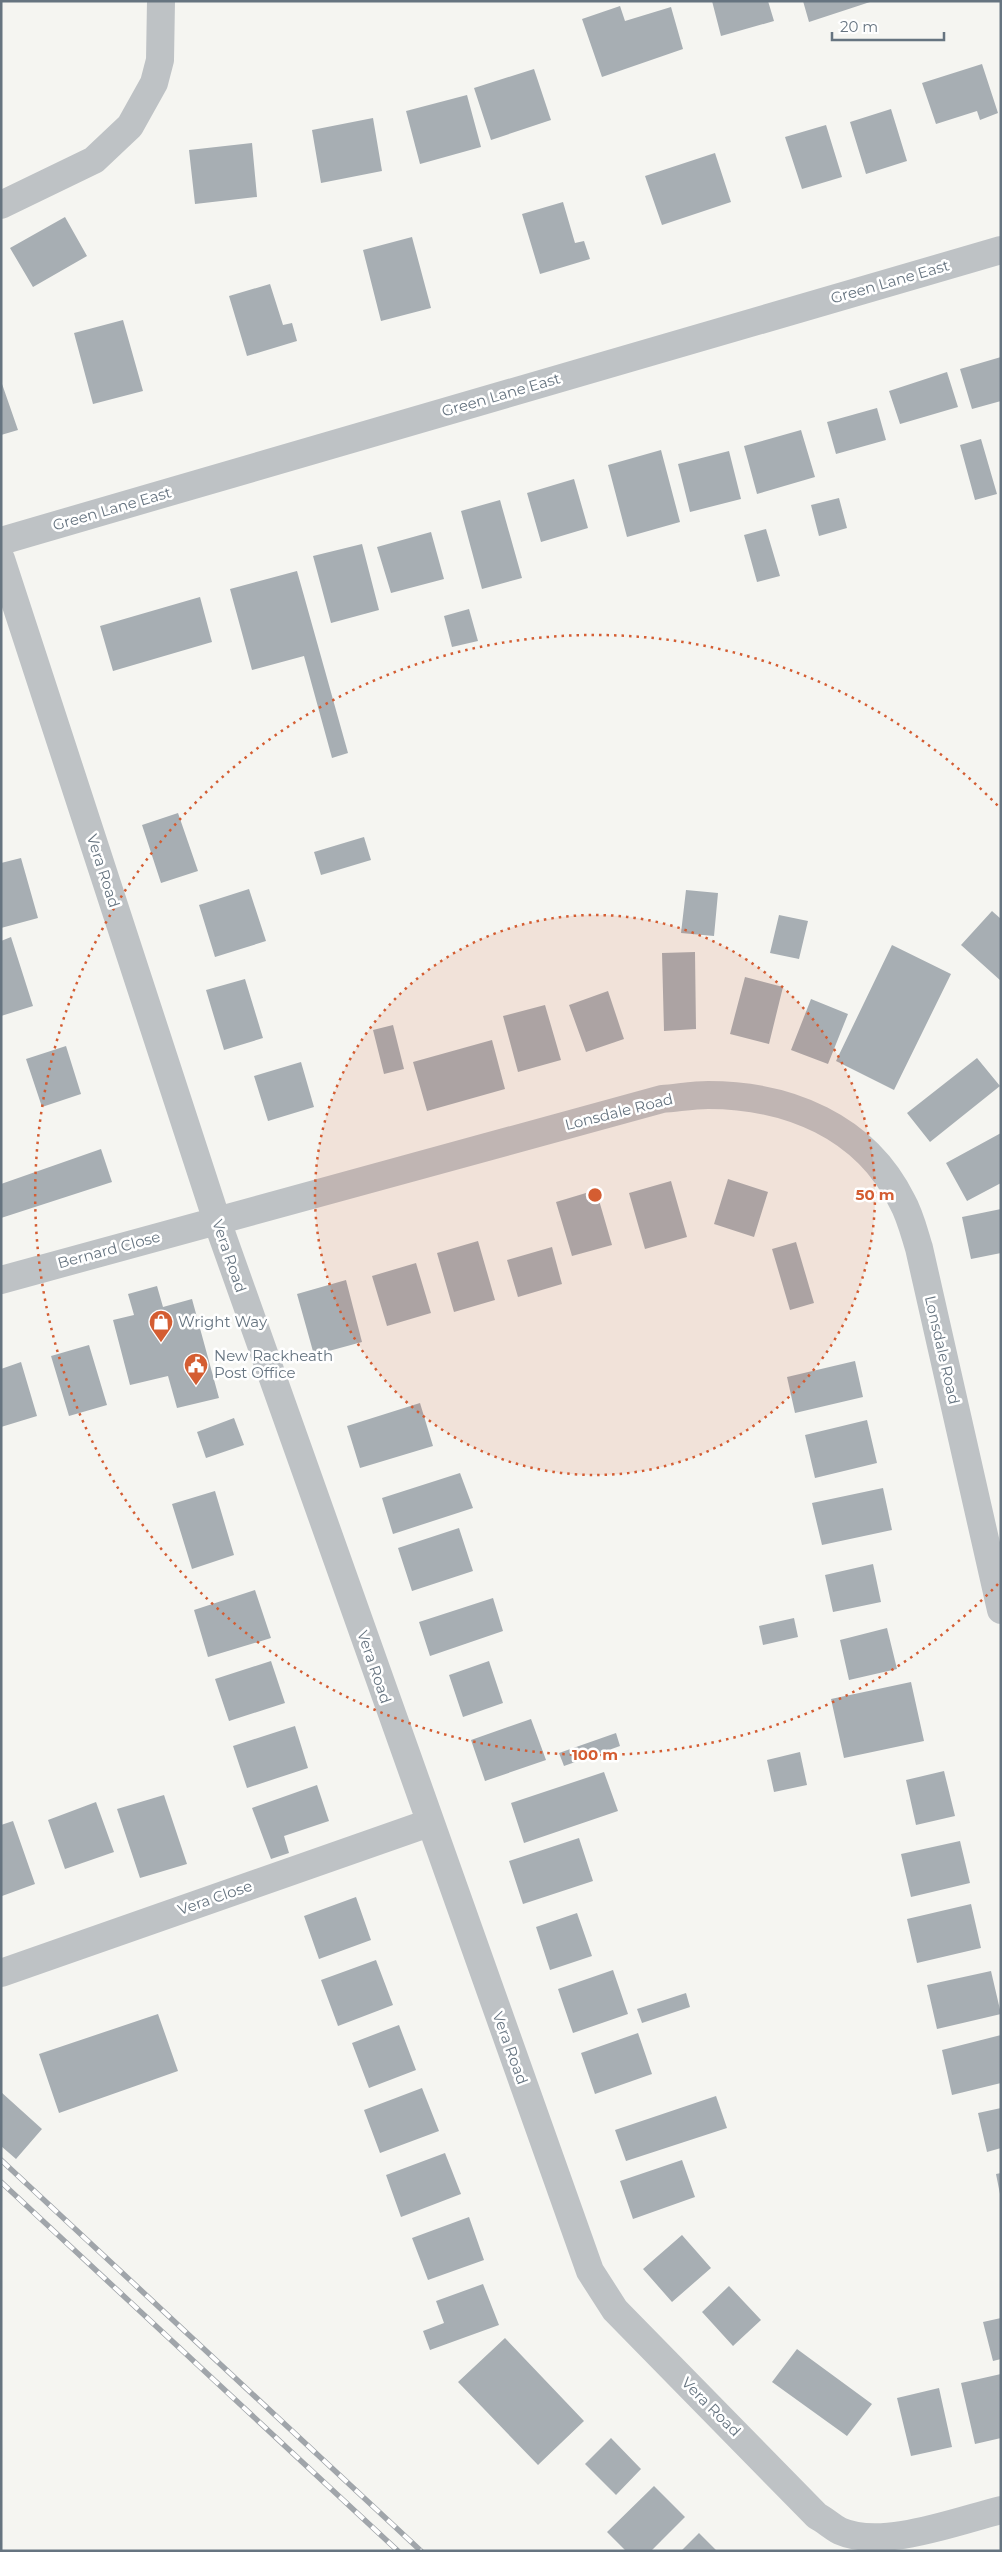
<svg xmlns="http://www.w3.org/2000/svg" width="1002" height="2552" font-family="Montserrat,sans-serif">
<rect width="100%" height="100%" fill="#f5f5f1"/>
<path fill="#a7aeb3" d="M712 1H768L774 21 721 36Z
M803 1H870V2L809 22Z
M620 6 625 21 671 7 683 49 602 77 582 19Z
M982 64 998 113 980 120 977 111 936 124 922 83Z
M534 69 551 120 491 140 474 88Z
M467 95 481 147 420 164 406 111Z
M891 109 907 161 866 174 850 122Z
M373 118 382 171 321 183 312 130Z
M826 125 842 177 802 189 785 137Z
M252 143 257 197 195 204 189 150Z
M715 153 731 202 662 225 645 176Z
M563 202 575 243 584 241 590 259 540 274 522 214Z
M65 217 87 256 33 287 10 248Z
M412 237 431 308 381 321 363 250Z
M270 284 283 325 292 323 297 341 247 356 229 296Z
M123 320 143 391 93 404 74 333Z
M1001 357V401L972 409 960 369Z
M947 372 958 407 900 424 889 391Z
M1 381 18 430 1 435Z
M877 408 886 440 836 454 827 422Z
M801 430 815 477 757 494 744 446Z
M981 439 997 494 975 500 960 445Z
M661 450 680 522 627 537 608 465Z
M729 451 741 499 690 512 678 464Z
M574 479 588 528 541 542 527 493Z
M839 498 847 528 819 536 811 505Z
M500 500 522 578 482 589 461 511Z
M766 529 780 576 757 582 744 535Z
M431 532 444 579 391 593 377 547Z
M362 544 379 610 331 623 313 556Z
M297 571 348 753 332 758 304 656 252 670 230 589Z
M200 597 212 642 113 671 100 626Z
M469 609 478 641 452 647 444 616Z
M178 813 198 871 161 883 142 825Z
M364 837 371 860 321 875 314 852Z
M21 858 38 918 1 928V863Z
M249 889 266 941 215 957 199 905Z
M686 890 718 893 714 936 681 933Z
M992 911 1001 919V981L961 945Z
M779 915 808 921 799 959 770 953Z
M11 937 33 1006 1 1016V941Z
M892 945 951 974 894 1090 836 1061Z
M695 952 696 1029 664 1031 662 953Z
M745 977 783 987 769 1044 730 1034Z
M245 979 263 1038 224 1050 206 990Z
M608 991 624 1039 586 1052 569 1005Z
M811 999 848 1014 828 1064 791 1050Z
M545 1005 561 1060 518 1072 503 1016Z
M393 1025 404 1069 384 1074 373 1030Z
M492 1040 505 1089 427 1111 413 1062Z
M66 1046 81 1094 42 1107 26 1059Z
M977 1058 1000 1086 930 1142 907 1113Z
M301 1062 314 1107 268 1121 254 1076Z
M1001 1133V1183L967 1201 946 1163Z
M101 1149 112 1182 1 1218V1184Z
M728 1179 768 1192 754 1237 714 1224Z
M671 1181 687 1237 645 1249 629 1193Z
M596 1190 612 1245 572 1256 556 1202Z
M1001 1209V1253L971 1259 962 1217Z
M478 1241 495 1300 454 1312 437 1253Z
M796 1242 814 1303 790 1310 772 1249Z
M552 1247 562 1284 518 1297 507 1260Z
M416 1263 431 1313 387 1326 372 1276Z
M346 1280 362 1342 314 1355 297 1294Z
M157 1286 163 1307 192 1299 219 1398 177 1408 168 1376 130 1385 113 1320 134 1315 128 1294Z
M89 1345 107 1405 69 1416 51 1356Z
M855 1361 863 1397 795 1413 787 1377Z
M21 1362 37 1416 1 1427V1369Z
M420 1403 433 1446 360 1468 347 1426Z
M234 1418 244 1445 206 1458 197 1432Z
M867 1420 877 1463 815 1478 805 1435Z
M460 1473 473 1508 393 1534 382 1498Z
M883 1488 892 1530 822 1545 812 1503Z
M215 1491 234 1555 192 1569 172 1504Z
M459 1528 473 1571 412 1591 398 1548Z
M873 1564 881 1602 833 1612 825 1575Z
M255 1590 271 1638 208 1657 194 1610Z
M493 1598 503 1631 430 1656 419 1622Z
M794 1618 798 1637 763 1645 759 1626Z
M887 1628 897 1669 849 1680 840 1640Z
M271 1661 285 1703 229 1721 215 1679Z
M489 1661 503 1703 463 1717 449 1675Z
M911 1682 924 1741 844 1758 831 1699Z
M531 1719 546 1760 485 1781 471 1740Z
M295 1726 308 1768 247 1788 233 1746Z
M616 1733 620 1746 564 1766 559 1753Z
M800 1752 807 1785 774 1792 767 1760Z
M944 1771 955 1816 916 1825 906 1780Z
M604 1772 618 1811 524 1843 511 1803Z
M317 1785 329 1821 284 1836 289 1853 271 1859 252 1808Z
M164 1795 187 1864 140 1878 117 1809Z
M96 1802 114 1852 65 1869 48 1820Z
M13 1821 35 1884 2 1896 1 1825Z
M579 1838 593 1881 523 1904 509 1861Z
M960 1841 970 1883 911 1897 901 1854Z
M356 1897 371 1940 319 1959 304 1916Z
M971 1904 981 1948 917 1963 907 1919Z
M577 1913 592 1956 550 1970 536 1927Z
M376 1960 393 2005 338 2026 321 1980Z
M613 1970 628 2014 573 2033 558 1989Z
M991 1971 1001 2014 937 2029 927 1985Z
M686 1993 690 2007 642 2023 637 2009Z
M158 2014 178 2071 59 2113 39 2054Z
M399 2025 416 2070 369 2088 352 2043Z
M638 2033 652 2074 595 2094 581 2053Z
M1001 2035V2083L952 2095 942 2050Z
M422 2088 439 2131 380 2153 364 2110Z
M1 2092 42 2129 16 2159 1 2146Z
M716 2096 727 2128 626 2161 615 2130Z
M1001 2108V2148L987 2152 978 2113Z
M445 2153 461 2194 401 2217 386 2175Z
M682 2160 695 2197 633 2219 620 2181Z
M1001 2173V2194H1000L996 2174Z
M469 2217 484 2260 428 2280 412 2238Z
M682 2235 711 2268 672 2302 643 2269Z
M483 2284 499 2325 430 2350 423 2331 444 2323 436 2301Z
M729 2286 761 2320 733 2346 702 2312Z
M1001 2318V2359L993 2361 983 2322Z
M505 2338 584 2421 538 2465 458 2382Z
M797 2349 872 2404 847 2436 772 2382Z
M1001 2374V2438L975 2444 961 2383Z
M939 2388 952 2447 911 2456 897 2398Z
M611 2438 641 2469 616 2495 585 2464Z
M654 2486 685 2517 651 2551H626L607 2532Z
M699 2533 717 2551H681Z"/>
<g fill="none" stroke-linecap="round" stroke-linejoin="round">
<path stroke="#bec2c5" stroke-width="28" d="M1 205 94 160 130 126 154 83 160 60 161 1
M1 541 1001 250
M1 559 217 1221 590 2271 615 2310 817 2516C825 2520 832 2527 840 2531 882 2550 957 2521 1001 2510
M1 1280 662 1099C677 1098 693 1095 708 1095 788 1095 865 1126 902 1201 910 1215 914 1232 919 1248L1001 1610
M1 1973 429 1823"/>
<defs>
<path id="rail" d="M1 2160 421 2551
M1 2182 398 2551"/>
</defs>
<use href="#rail" stroke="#a0a5aa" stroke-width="5.5"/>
<use href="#rail" stroke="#fff" stroke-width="4" stroke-dasharray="11" stroke-linecap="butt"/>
</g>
<circle cx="595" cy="1195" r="280" fill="#d45d32" fill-opacity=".12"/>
<g fill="none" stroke="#d45d32" stroke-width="2.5" stroke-dasharray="2.5 5">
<circle cx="595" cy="1195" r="280"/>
<path d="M998 1584A560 560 0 1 1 998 806"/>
</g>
<defs>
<symbol id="shop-pin" viewBox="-11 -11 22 30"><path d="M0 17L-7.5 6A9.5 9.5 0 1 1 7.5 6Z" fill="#d45d32" stroke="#fff"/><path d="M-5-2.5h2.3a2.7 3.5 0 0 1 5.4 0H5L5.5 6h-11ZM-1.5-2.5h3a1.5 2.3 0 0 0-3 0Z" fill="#fff"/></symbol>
<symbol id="civic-pin" viewBox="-11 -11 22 30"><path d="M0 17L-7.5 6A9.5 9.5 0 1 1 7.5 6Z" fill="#d45d32" stroke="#fff"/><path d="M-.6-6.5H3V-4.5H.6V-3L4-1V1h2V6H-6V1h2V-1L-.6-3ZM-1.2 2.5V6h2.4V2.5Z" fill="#fff"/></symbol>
</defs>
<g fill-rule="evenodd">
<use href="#shop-pin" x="147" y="1308" width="28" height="38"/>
<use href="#civic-pin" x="182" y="1351" width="28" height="38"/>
</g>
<g text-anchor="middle" stroke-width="5" stroke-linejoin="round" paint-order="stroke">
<g font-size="15" fill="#667480" stroke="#fff">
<text transform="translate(890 282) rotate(-16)" y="5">Green Lane East</text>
<text transform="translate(501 395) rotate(-16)" y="5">Green Lane East</text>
<text transform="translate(112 509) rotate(-16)" y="5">Green Lane East</text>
<text transform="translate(103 871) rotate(72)" y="5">Vera Road</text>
<text transform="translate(619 1112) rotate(-14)" y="5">Lonsdale Road</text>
<text transform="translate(109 1250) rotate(-15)" y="5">Bernard Close</text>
<text transform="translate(229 1256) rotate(71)" y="5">Vera Road</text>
<text transform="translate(942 1350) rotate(77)" y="5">Lonsdale Road</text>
<text transform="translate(374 1667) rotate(71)" y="5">Vera Road</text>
<text transform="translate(215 1898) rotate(-19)" y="5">Vera Close</text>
<text transform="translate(510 2048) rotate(70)" y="5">Vera Road</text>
<text transform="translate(711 2407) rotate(45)" y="5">Vera Road</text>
</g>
<g font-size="15" fill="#667480" stroke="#fff" text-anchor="start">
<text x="178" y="1327">Wright Way</text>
<text x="214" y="1361">New Rackheath<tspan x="214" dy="17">Post Office</tspan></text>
</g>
</g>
<circle cx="595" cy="1195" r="8" fill="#d45d32" stroke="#fff" stroke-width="2.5"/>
<g font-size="15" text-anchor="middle" font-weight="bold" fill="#d45d32" stroke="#fff" stroke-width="5" stroke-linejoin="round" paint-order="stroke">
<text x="875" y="1200">50 m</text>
<text x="595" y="1760">100 m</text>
</g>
<rect width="1002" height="2552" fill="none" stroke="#667480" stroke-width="5"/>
<path d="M832 32v8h112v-8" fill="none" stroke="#667480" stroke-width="2.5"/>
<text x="840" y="32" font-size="15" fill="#667480" stroke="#ffffff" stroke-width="4" paint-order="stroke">20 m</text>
</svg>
